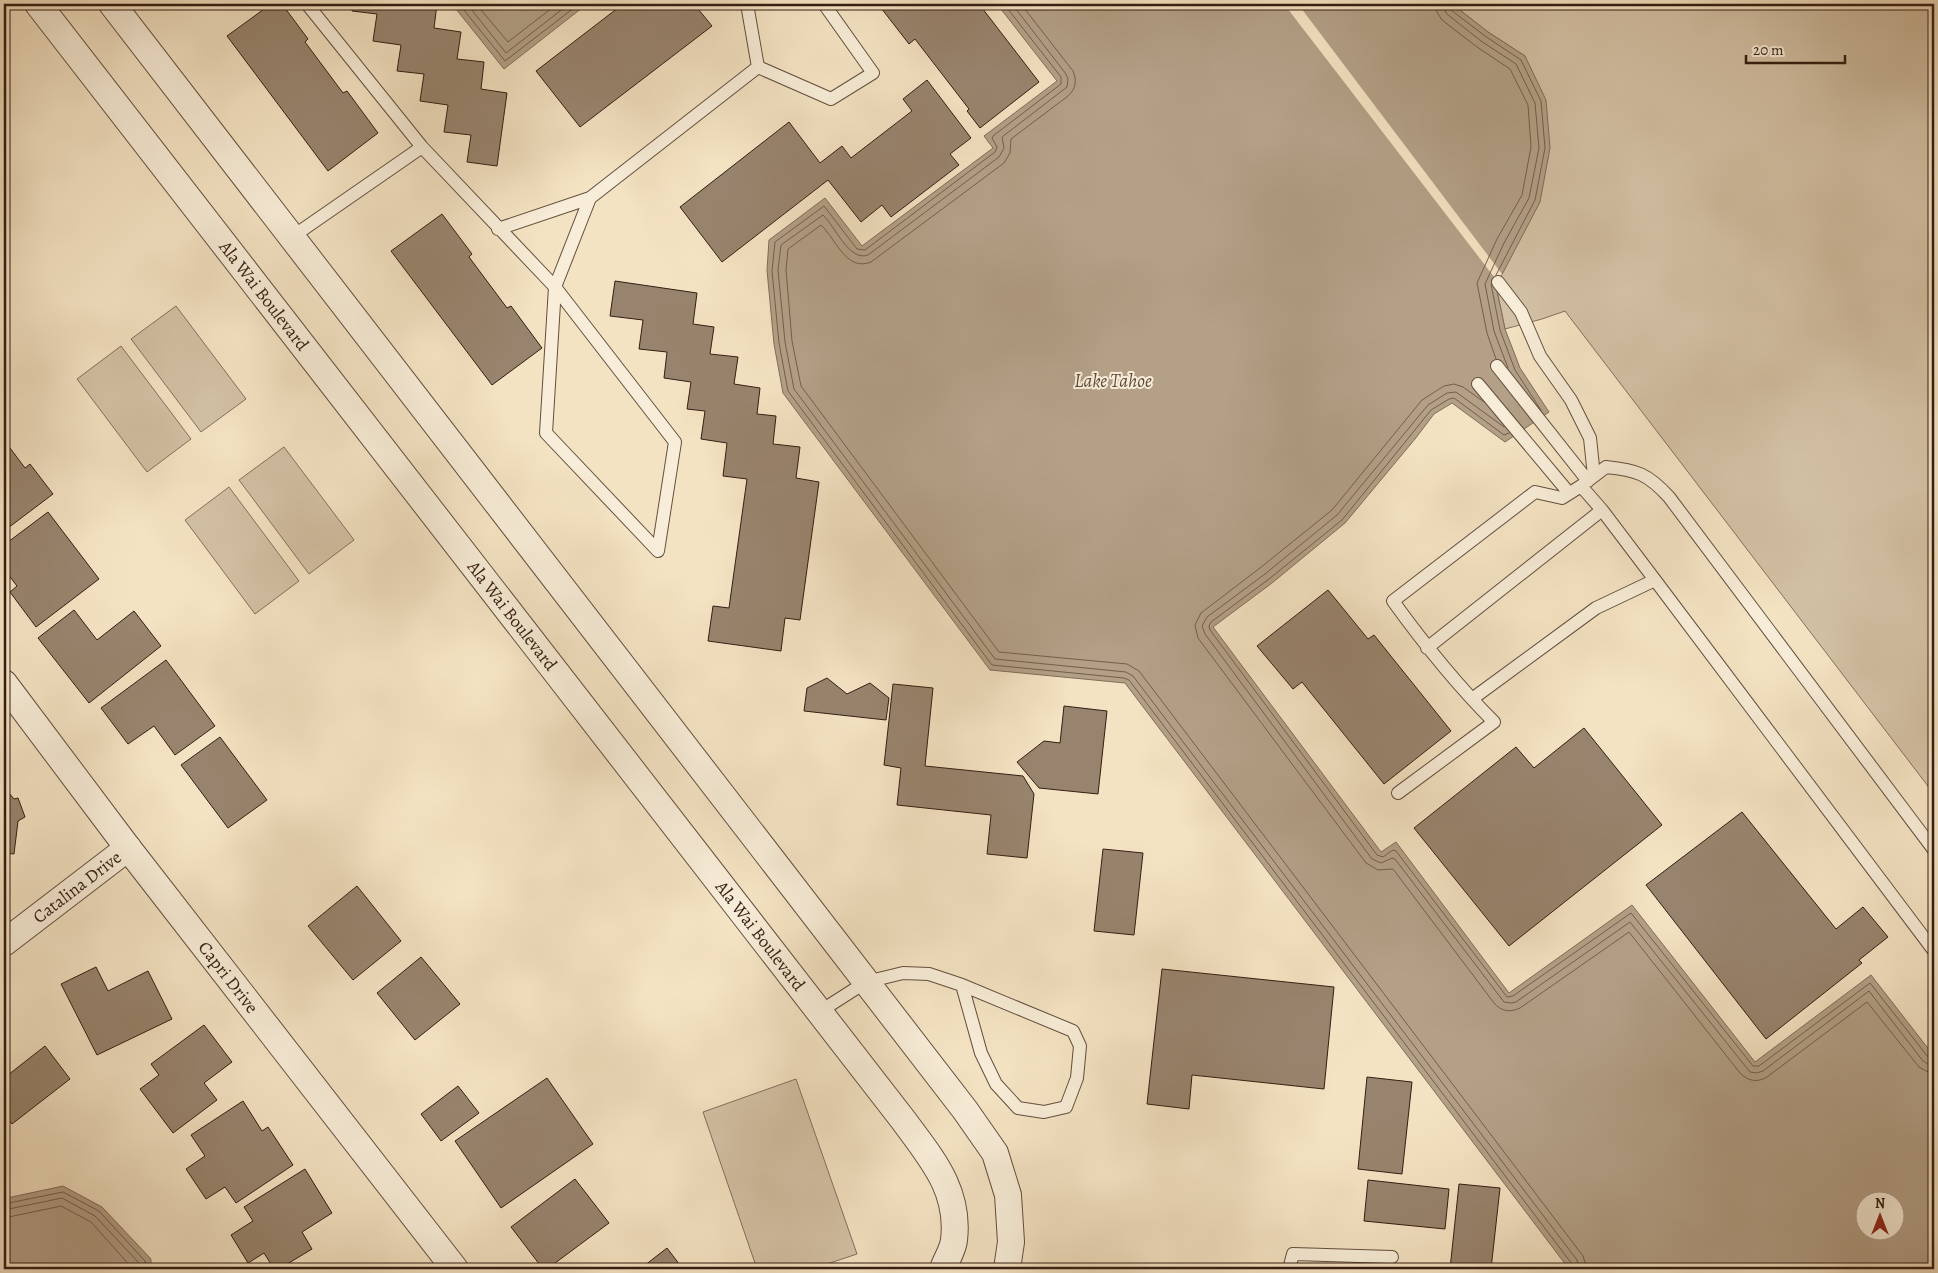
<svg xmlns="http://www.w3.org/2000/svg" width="1938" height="1273" font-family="Alegreya,serif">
<rect width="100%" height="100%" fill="#f4e3c3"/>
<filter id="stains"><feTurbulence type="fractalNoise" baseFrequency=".004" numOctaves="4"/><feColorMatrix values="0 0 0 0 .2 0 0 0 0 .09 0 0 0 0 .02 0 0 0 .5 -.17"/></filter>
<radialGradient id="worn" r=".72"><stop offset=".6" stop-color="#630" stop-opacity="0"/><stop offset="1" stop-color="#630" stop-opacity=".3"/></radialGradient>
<path fill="#d3c1a5" stroke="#846f5c" d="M1452 4H1934V794L1565 311 1542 319 1505 329 1496 286 1514 248 1525 56 1488 32Z
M176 306 246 399 201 432 131 339Z
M121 346 191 439 147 472 77 379Z
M284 447 354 540 309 574 239 480Z
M229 487 299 581 255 614 185 520Z
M796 1079 857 1254 812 1269H757L703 1112Z"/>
<path fill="#b3a087" stroke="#806c58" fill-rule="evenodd" d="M452 4H587L504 69Z
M997 4H1452L1488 32 1525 56 1546 100 1550 148 1540 202 1496 286 1505 329 1520 368 1549 412 1505 442 1452 403 1434 414 1415 439 1345 523 1272 583 1213 627 1381 852 1396 842 1509 993 1632 905 1755 1062 1871 975 1934 1056V1269H1569L1125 683 990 670 783 393 774 344 767 270 769 240 825 198 862 246 993 148 984 136 1057 81ZM1866 1200H1896V1230H1866Z
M63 1186 102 1207 151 1259V1269H4V1200L7 1198Z"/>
<path fill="#f4e3c3" d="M1284 4H1298L1502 274 1498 282Z"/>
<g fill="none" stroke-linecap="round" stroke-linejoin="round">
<path stroke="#745e4c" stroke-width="1" d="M459 4 505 61 579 4
M467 4 506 53 569 4
M476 4 508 42 557 4
M1004 4 1061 77V84L993 136 992 138 997 147 995 152 865 250 857 249 824 206 775 242 772 271 779 343 788 391 992 665 1124 678 1129 680 1572 1264 1573 1269
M1012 4 1066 74 1068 79 1067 87 1002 137 1004 148 999 157 868 255C849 262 835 226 823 215L781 245 778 270 785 342 794 389 995 659 1126 672 1133 676 1577 1260 1579 1269
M1021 4 1073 71C1077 80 1076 89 1068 96L1011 139 1010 153 1004 163 871 262C846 272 836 239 821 225L788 249 786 270 792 341 801 386 999 652 1127 664 1139 671 1583 1256 1587 1269
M1436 4 1437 12 1442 20 1477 47 1510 69 1528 105 1531 147 1522 195 1497 239 1477 283 1487 333 1496 359
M1443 4 1444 9 1447 14 1481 41 1516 64 1535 103 1539 148 1529 198 1504 243 1485 284 1494 331 1508 368
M1449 4 1451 10 1485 36 1521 60 1541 101 1545 148 1535 200 1496 275
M1491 284 1500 330 1515 370 1541 410
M1484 402 1463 387 1454 384 1444 386 1422 400 1332 510 1260 568 1201 613 1195 625 1198 638 1366 863 1378 870 1393 869 1494 1003C1501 1011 1510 1013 1520 1008L1629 932 1740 1073C1748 1081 1757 1083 1767 1077L1867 1002 1919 1067 1926 1071 1934 1073
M1504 427 1456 392 1447 393 1428 405 1337 515 1265 574 1207 617 1202 626 1205 634 1372 859 1381 863 1392 858 1395 859 1504 1002 1511 1003 1516 1002 1630 922 1750 1072 1757 1073 1763 1071 1869 991 1923 1061 1928 1064 1934 1065
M1509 433 1504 435 1454 398 1449 399 1431 410 1342 520 1269 579 1211 622 1209 626 1210 630 1377 855 1383 857 1393 850 1396 851 1507 997 1513 996 1631 913 1753 1066H1759L1870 983 1928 1057 1934 1059
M4 1204 63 1192 99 1211 145 1261 147 1269
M4 1210 62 1198 95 1216 139 1263 140 1269
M4 1218 61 1206 91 1222 133 1269"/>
</g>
<path fill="#98846e" stroke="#341d12" d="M271 4H282L308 39 305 42 343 93 347 91 378 133 328 171 227 36Z
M353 4H437L434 28 461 32 457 59 484 62 481 89 507 93 497 166 467 162 471 135 444 132 448 105 420 101 424 74 397 71 401 45 373 41 377 14 352 11Z
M623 4H694L712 26 580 127 536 71Z
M878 4H979L1039 82 980 128 967 111 969 109 915 39 909 44Z
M927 80 971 138 950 154 959 165 891 217 882 205 861 222 828 180 722 262 680 207 789 122 820 163 842 146 851 158 912 111 903 99Z
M442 214 472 254 469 257 507 308 511 306 542 348 492 385 391 251Z
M615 281 697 293 693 324 714 327 710 354 738 357 734 384 760 388 757 414 776 416 773 444 800 447 796 478 819 482 800 620 785 618 781 651 708 641 713 606 729 608 747 479 723 476 727 443 701 439 705 411 687 409 691 382 664 378 667 352 639 349 643 320 610 316Z
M4 440 25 468 30 464 53 494 4 531Z
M48 512 99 579 36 627 10 592 17 586 4 569V545Z
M1328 590 1368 639 1374 635 1451 731 1384 784 1302 682 1293 689 1257 646Z
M74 610 97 640 134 611 161 646 89 703 38 638Z
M166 660 215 726 175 755 154 726 128 744 101 708Z
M827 678 847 694 870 683 889 698 886 720 804 711 807 688Z
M893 684 933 688 925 766 1023 776 1034 794 1027 858 987 854 991 815 897 805 901 768 884 765Z
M1064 706 1107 711 1098 794 1039 788 1017 762 1044 741 1060 743Z
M1584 728 1662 825 1509 946 1414 828 1516 747 1534 768Z
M220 737 267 800 228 828 181 765Z
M4 787 14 799 18 798 25 817 18 821 14 854 4 853Z
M1742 812 1836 929 1863 907 1888 937 1859 960 1862 963 1766 1039 1646 885Z
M1103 849 1143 853 1134 935 1094 931Z
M357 886 401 941 353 980 308 926Z
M421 957 460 1004 415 1040 377 993Z
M96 967 108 991 148 971 172 1019 97 1055 61 984Z
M1162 969 1334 987 1324 1089 1192 1075 1189 1109 1147 1104Z
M204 1025 232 1062 204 1083 217 1100 173 1133 140 1089 159 1075 151 1064Z
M45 1046 70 1079 12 1124 4 1114V1070L8 1075Z
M1367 1077 1412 1082 1402 1174 1358 1169Z
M547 1078 593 1144 501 1208 455 1141Z
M458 1086 479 1113 441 1141 421 1114Z
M243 1101 262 1131 268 1127 293 1165 236 1203 225 1187 206 1199 186 1169 205 1156 191 1135Z
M305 1169 332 1213 302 1232 312 1249 279 1269H274L264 1253 248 1263 231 1235 253 1221 244 1207Z
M575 1179 609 1223 547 1269H543L511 1227Z
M1368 1180 1449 1189 1445 1229 1364 1221Z
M1459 1184 1500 1188 1491 1269H1450Z
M667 1248 683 1269H640Z
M1347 1265 1385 1269H1346Z"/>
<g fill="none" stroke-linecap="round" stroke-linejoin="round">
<defs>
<path id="service" d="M307 4 422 147 555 287 675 442 658 551 546 433 555 287 590 198 758 67
M747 4 758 67
M758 67 831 99 873 73 824 4
M498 229 590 198
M292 237 422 147
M1498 282 1521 312 1540 356 1571 400 1590 438 1594 476
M1497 366 1588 481
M1478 384 1569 493
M1427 648 1602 510
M1472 699 1596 608 1655 580
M1398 793 1494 722C1457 685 1424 644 1393 601L1535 492 1562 498 1581 486
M1934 850 1669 497C1648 474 1637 470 1606 467L1581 486 1602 510 1655 580 1934 951
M819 1012 866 982 903 973 929 974 962 985 1073 1031 1080 1046 1077 1078 1066 1107 1044 1112 1018 1108 996 1084 981 1053 962 985
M1289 1269 1293 1254 1392 1257"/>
<g id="minor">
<path id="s1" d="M38 4 904 1121C931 1158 960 1190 954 1240 953 1250 946 1260 943 1269"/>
<path d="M112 4 965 1110 995 1153 1008 1195 1011 1242 1007 1269"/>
<path id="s2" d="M4 683 128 848 455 1269"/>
<path id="s3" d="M4 943 128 848"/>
</g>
</defs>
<use href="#service" stroke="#644e3e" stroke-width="14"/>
<use href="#minor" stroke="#644e3e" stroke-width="28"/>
<use href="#service" stroke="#f8edd8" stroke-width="12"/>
<use href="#minor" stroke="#f8edd8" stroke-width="26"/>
</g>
<g text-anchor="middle" stroke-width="4" stroke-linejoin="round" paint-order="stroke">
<g font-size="18" fill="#341d12" stroke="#f8edd8">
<text dy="6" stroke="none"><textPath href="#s1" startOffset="369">Ala Wai Boulevard</textPath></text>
<text dy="6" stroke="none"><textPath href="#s1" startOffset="774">Ala Wai Boulevard</textPath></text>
<text dy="6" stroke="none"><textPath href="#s3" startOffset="92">Catalina Drive</textPath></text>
<text dy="6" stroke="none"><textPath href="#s1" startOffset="1179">Ala Wai Boulevard</textPath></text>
<text dy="6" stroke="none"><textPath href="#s2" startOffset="370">Capri Drive</textPath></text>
</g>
<g font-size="19" font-style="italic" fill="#604b3b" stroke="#f8edd8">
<text x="1113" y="387">Lake Tahoe</text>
</g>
</g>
<rect width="1938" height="1273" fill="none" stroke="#f4e3c3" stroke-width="20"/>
<rect x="5" y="5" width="1928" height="1263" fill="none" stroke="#341d12" stroke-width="2.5"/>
<rect x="10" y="10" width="1918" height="1253" fill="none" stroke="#341d12"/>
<g transform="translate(1880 1216)"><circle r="24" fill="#f8edd8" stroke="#aa9a89"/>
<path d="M0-4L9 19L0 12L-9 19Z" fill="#8f2418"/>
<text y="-8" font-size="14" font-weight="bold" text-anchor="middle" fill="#341d12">N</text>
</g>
<path d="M1746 55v8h99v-8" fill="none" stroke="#341d12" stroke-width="2.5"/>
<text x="1753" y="55" font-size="15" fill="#341d12" stroke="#f8edd8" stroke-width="4" paint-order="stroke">20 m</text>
<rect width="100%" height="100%" filter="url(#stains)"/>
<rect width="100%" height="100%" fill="url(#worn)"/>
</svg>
